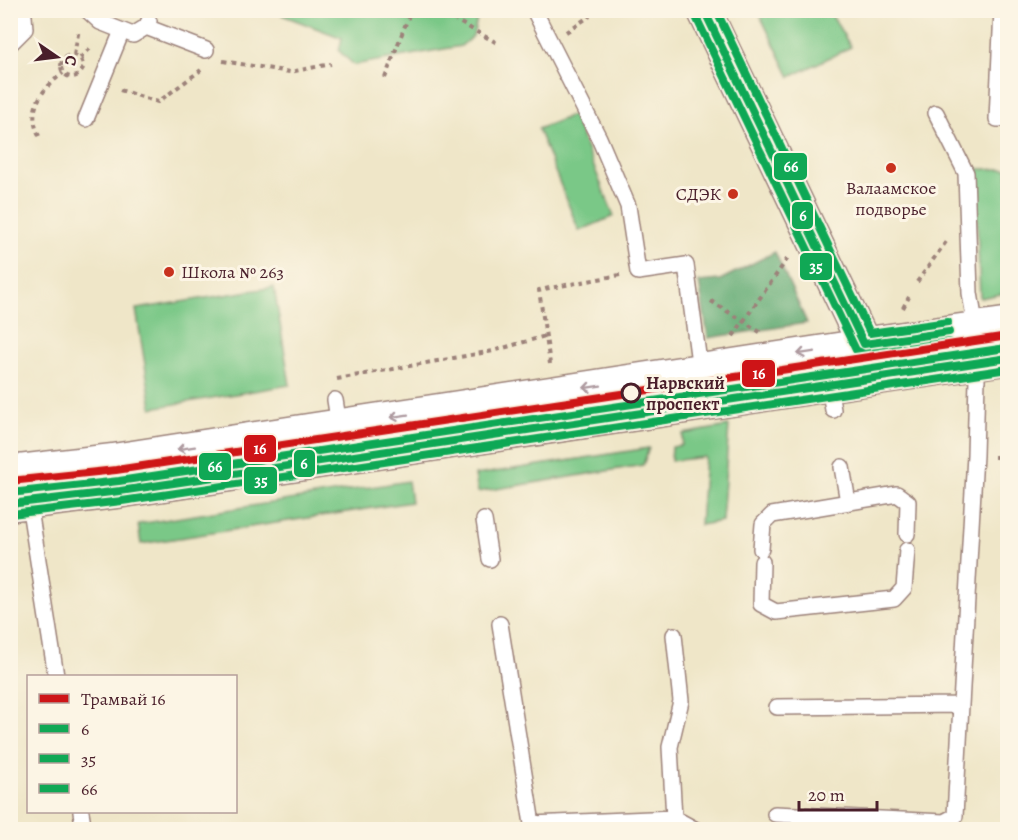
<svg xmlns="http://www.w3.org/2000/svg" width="1018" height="840" font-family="Alegreya,serif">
<rect width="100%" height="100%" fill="#fcf5e5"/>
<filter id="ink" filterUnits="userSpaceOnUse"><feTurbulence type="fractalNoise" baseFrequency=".0167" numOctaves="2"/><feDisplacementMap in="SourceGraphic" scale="12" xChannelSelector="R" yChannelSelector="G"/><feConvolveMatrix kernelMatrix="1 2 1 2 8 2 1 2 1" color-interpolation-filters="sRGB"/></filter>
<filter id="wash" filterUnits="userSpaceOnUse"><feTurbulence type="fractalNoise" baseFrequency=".008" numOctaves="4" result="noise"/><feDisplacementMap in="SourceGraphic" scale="24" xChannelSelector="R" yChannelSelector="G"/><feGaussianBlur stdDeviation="1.35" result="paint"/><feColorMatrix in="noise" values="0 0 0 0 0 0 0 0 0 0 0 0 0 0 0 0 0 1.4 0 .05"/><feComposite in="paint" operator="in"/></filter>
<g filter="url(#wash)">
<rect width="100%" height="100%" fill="#efe6c8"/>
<path fill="#7ac887" stroke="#627459" stroke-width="1.5" d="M284 10H479V11L473 36 461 46 354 65 339 51 342 38 282 15Z
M758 11H829L851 47 790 77Z
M573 115 614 216 579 231 538 129Z
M975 169H1008L1007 293 980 298Z
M274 287 290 385 152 408 136 309Z
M729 426 722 521 700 525 705 457 671 461 672 447 682 445 683 434Z
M649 448 643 465 478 492 475 475Z
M408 481 411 502 141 544 138 524Z"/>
<path fill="#63ac74" stroke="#566650" stroke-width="1.5" d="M775 252 807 323 708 338 699 282 720 280Z"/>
</g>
<g filter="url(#ink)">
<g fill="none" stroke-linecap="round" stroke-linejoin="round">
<defs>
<path id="service" d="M87 10 100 22 133 35 146 27 149 21
M534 10 599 138 628 206 638 272 686 265 700 370
M1002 10 997 119H1008
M146 27 206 50
M10 44 25 29 24 16 18 10
M936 113 966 173 970 293 976 329
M86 119 122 31
M829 385 833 410
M335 400 339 425
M842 467 848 502
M29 503 56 676
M484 520 490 559
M761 549 763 524 772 515 897 494 908 502 907 534
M762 562 761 604 776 612 894 599 904 588 907 550
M500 624 533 830
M674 635 681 701 670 747 674 818
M777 707 961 705 975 455 977 379 975 363
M81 812 84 830
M775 814 944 822 955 816 961 705
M532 824 674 818 696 830"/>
<path id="minor" d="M10 471 113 459 864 344"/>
<path id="primary" d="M704 10 864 344 869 378
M864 344 1008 324
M10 504 120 491 1008 358"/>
</defs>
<use href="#service" stroke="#9c827a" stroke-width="18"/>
<use href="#minor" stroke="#9c827a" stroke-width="33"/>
<use href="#primary" stroke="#9c827a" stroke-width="36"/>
<path stroke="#9c827a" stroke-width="4" stroke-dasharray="4.5 4.5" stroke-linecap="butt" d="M437 10 499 44
M566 32 590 16
M61 66a11 11 0 1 1 22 0a11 11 0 1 1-22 0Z
M74 55 79 29
M80 58 93 46
M223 61 290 72 331 64
M385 78 411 10
M120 90 158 102 201 70
M39 136C26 109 42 89 63 73
M917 282 948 239
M711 301 760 332
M903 308 909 297
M733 336 788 258
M550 364 539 290 620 275
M337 379 493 351 545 336
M994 457H1008"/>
<use href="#service" stroke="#fff" stroke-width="15"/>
<use href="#minor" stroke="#fff" stroke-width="30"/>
<use href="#primary" stroke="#fff" stroke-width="33"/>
<defs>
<path id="bus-1" d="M704 10 864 344 949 332
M10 504 120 491 1008 358"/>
<path id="bus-2" d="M695 15 856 350 864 354 950 342
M11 514 122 501 1008 369"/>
<path id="bus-3" d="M716 10 870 333 948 322
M10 493 119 481 1006 348"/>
</defs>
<use href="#bus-1" stroke="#fcf5e5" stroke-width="12"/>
<use href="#bus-2" stroke="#fcf5e5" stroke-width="12"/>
<use href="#bus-3" stroke="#fcf5e5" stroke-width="12"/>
<use href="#bus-1" stroke="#10a855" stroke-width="8"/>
<use href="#bus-2" stroke="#10a855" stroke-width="8"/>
<use href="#bus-3" stroke="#10a855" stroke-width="8"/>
<defs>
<path id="tram-1" d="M10 481 116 470 1008 336"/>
</defs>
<use href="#tram-1" stroke="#fcf5e5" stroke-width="12"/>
<use href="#tram-1" stroke="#ce1417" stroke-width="8"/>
</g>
<defs><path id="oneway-shaft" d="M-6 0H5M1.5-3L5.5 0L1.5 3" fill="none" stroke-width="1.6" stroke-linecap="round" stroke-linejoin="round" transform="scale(1.5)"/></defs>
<g stroke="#ae9aa0">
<use href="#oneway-shaft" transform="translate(806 353) rotate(171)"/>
<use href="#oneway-shaft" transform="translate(592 387) rotate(171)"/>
<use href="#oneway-shaft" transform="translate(399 416) rotate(171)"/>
<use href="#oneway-shaft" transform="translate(186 448) rotate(171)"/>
</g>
</g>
<g fill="#c8321e" stroke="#fcf5e5" stroke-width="2">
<circle cx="891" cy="168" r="6"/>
<circle cx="733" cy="194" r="6"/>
<circle cx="169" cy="272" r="6"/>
</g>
<circle fill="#fcf5e5" stroke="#4a1f2b" stroke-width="3" cx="631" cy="393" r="9"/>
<g text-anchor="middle" stroke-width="6" stroke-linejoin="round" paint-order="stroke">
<g font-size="18" fill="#4a1f2b" stroke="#fcf5e5">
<text x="891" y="194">Валаамское<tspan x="891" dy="21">подворье</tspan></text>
<text x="721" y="200" text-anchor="end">СДЭК</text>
<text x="181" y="278" text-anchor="start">Школа № 263</text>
</g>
<g font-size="18" font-weight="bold" fill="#4a1f2b" stroke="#fcf5e5" text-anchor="start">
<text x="646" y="389">Нарвский<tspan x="646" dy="21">проспект</tspan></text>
</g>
</g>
<g stroke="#fcf5e5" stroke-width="2">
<rect x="773" y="152" width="35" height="29" rx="6" fill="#10a855"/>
<rect x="791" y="201" width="23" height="29" rx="6" fill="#10a855"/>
<rect x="799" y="252" width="34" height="29" rx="6" fill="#10a855"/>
<rect x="741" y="359" width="35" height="29" rx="6" fill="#ce1417"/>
<rect x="243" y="434" width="34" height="29" rx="6" fill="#ce1417"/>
<rect x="293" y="449" width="23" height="29" rx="6" fill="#10a855"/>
<rect x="198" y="452" width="34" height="29" rx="6" fill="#10a855"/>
<rect x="243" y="466" width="35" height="29" rx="6" fill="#10a855"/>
</g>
<g font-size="16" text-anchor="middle" font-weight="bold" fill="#fff">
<text x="791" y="172">66</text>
<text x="803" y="221">6</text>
<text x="816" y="272">35</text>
<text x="759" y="379">16</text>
<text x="260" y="454">16</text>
<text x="304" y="469">6</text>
<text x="215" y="472">66</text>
<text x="261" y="486">35</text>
</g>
<rect width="1018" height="840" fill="none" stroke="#fcf5e5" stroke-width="36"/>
<rect x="27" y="675" width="210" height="138" fill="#fcf5e5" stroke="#b59f9b" stroke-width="1.5"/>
<rect x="39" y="694" width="30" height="9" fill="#ce1417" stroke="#b59f9b" stroke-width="1.5"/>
<text x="81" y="705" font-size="18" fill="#4a1f2b">Трамвай 16</text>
<rect x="39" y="724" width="30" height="9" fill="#10a855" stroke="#b59f9b" stroke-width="1.5"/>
<text x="81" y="735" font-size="18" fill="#4a1f2b">6</text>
<rect x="39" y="754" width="30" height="9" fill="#10a855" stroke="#b59f9b" stroke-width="1.5"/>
<text x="81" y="765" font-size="18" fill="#4a1f2b">35</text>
<rect x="39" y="784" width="30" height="9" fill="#10a855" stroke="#b59f9b" stroke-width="1.5"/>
<text x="81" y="795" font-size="18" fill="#4a1f2b">66</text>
<g transform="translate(57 57) rotate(104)" stroke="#fcf5e5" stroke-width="4.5" paint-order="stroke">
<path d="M0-4.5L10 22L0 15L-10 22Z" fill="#4a1f2b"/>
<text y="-9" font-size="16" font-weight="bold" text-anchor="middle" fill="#4a1f2b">С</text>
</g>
<path d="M799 801v9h78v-9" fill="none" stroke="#4a1f2b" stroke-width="3"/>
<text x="808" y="801" font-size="18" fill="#4a1f2b" stroke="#fcf5e5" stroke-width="4.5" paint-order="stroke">20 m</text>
</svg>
